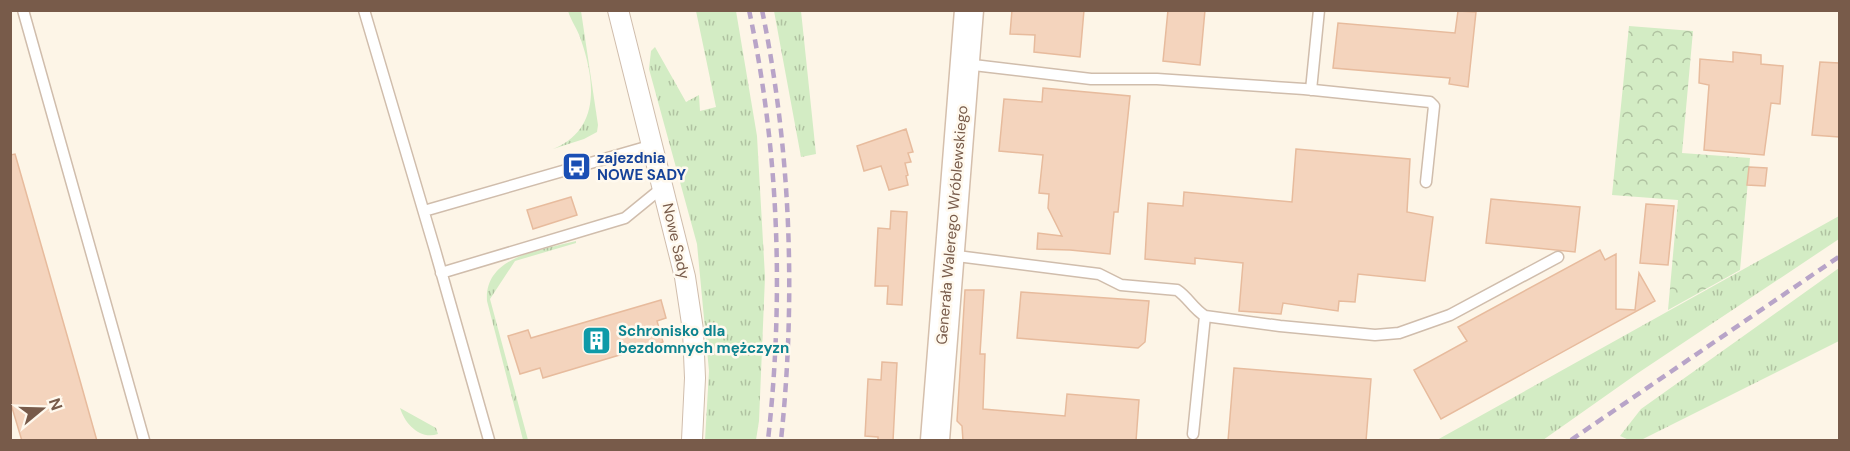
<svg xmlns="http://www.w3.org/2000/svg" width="1850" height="451" font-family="'DM Sans',sans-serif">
<defs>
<pattern id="grass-tufts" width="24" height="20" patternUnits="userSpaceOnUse" patternTransform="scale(1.5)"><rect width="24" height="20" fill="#d3ecc4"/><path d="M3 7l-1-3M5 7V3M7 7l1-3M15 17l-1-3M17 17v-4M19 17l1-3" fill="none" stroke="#b0c2a1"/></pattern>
<pattern id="forest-crowns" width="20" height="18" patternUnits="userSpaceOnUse" patternTransform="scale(1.5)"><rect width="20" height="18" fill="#d3ecc4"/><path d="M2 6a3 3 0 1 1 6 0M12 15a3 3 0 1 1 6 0" fill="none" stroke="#b0c2a1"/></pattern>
</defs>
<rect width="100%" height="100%" fill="#fdf5e7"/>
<path fill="url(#grass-tufts)" d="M568 11H581L598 125 597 132 584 139 553 149C601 129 595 81 581 40 578 30 571 21 568 11Z
M696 11H736L757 136 765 277 759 421 756 440H705L709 371 697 244 649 69 651 51 655 47 686 102 699 95 700 111 716 107Z
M774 11H801L816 154 801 157Z
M1839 216V239L1638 373 1543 440H1437Z
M576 241V243L515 261 490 299 528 440H523L487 301C484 255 543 250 576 241Z
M1839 268V341L1641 440H1629L1620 436 1641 409Z
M400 408 436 428 438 434C420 440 405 424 400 408Z"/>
<path fill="url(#forest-crowns)" d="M1629 26 1693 31 1682 153 1750 158 1740 270 1668 310 1678 200 1612 195Z"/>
<path fill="#f4d4bd" stroke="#e7bb9d" stroke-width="1.5" d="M1012 10H1084L1080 57 1034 52 1035 35 1010 34Z
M1168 10H1205L1200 65 1163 61Z
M1458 11 1476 12 1468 87 1449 84 1450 78 1333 68 1338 23 1455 33Z
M1733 52 1761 55V64L1783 66 1780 104 1771 103 1764 155 1704 150 1709 85 1699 83 1700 59 1733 62Z
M1820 62 1839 63V137L1812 135Z
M1043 88 1130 96 1118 212H1114L1110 254 1070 250 1037 249 1038 233 1062 236 1048 208 1049 194 1039 193 1043 155 999 151 1004 99 1042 102Z
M906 129 913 152 908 153 911 162 905 163 908 175 906 176 908 185 889 190 881 166 864 171 857 146Z
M1296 149 1410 159 1407 212 1433 217 1425 281 1358 274 1355 302 1339 301 1338 311 1283 303 1281 314 1239 311 1243 263 1195 258V264L1145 259 1148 203 1183 206 1184 192 1292 202Z
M15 154 79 377 97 441H22L10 401V155Z
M1749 167 1767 168 1765 186 1747 185Z
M571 197 577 215 533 229 527 210Z
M1491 199 1580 207 1575 252 1486 243Z
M1646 204 1674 206 1668 265 1640 263Z
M891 211 907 212 902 305 887 304 888 286H875L878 228 890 229Z
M1600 250 1605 260 1616 254V309L1635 310 1639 273 1655 301 1441 419 1414 370 1467 341 1458 327Z
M965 290H984L980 354H985L983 409 1065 416 1067 394 1139 400 1136 441H963L962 426 957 421Z
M1021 292 1149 301 1145 342 1138 348 1017 338Z
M661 300 666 318 657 321 663 342 543 378 540 368 520 374 508 336 528 330 531 338Z
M882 362 897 363 893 441H878V437L865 436 868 379 881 380Z
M1234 368 1371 379 1366 441H1228Z"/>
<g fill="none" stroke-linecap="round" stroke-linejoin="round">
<defs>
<path id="lane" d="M23 10 144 440
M364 10 435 250 489 440
M965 64 1091 79H1157L1304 89 1430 102 1434 106 1426 182
M1311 90 1319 10
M424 211 653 145
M949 255 1099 274 1121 285 1177 290C1188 297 1193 309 1205 316L1280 326 1375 335 1399 333 1450 315 1558 257
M441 273 625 218 663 187
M1193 434 1205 316"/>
<path id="street" d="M618 10 685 277 693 330 695 378 692 440"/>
<path id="secondary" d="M935 440 969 10"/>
</defs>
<use href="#lane" stroke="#d0bdac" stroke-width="13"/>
<use href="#street" stroke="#d0bdac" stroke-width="22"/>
<use href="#secondary" stroke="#d5bfac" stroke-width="31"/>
<use href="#lane" stroke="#fff" stroke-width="10"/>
<use href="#street" stroke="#fff" stroke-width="20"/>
<use href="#secondary" stroke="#fff" stroke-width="28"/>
<path stroke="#b8a4c8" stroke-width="4.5" stroke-dasharray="9 6" stroke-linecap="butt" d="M749 10C779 151 784 298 768 440
M762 10C791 151 796 298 781 440
M1571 440 1840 256"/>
</g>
<defs>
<symbol id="bus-square" viewBox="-11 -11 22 22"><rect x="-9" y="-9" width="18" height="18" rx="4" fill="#1a4fb4" stroke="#fff9ee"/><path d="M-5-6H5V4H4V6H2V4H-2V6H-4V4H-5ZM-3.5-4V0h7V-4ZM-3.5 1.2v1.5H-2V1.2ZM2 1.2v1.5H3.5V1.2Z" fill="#fff"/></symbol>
<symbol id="building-square" viewBox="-11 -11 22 22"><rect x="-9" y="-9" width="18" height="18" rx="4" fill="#0f9aa8" stroke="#fff9ee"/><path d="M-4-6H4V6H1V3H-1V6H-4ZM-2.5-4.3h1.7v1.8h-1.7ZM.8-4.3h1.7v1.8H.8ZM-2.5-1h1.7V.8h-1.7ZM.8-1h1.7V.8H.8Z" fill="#fff"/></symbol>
</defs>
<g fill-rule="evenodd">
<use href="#bus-square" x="560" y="150" width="33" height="33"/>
<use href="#building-square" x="580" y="324" width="33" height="33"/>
</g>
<g text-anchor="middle" stroke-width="5" stroke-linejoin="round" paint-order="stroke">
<g font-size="15" font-weight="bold" fill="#164399" stroke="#fff9ee" text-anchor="start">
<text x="597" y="163">zajezdnia<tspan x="597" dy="17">NOWE SADY</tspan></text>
</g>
<g font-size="15" fill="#785b4a" stroke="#fff9ee">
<text transform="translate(952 225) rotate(-85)" y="5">Generała Walerego Wróblewskiego</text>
<text transform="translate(676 241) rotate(77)" y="5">Nowe Sady</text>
</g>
<g font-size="15" font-weight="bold" fill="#0d838f" stroke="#fff9ee" text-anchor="start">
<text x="618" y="336">Schronisko dla<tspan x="618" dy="17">bezdomnych mężczyzn</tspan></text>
</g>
</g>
<rect width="1850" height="451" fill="none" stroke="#785b4a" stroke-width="24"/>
<g transform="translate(42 409) rotate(71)" stroke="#fff9ee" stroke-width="4.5" paint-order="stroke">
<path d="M0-4.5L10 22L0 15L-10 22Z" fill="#785b4a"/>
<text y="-9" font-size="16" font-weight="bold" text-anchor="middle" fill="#785b4a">N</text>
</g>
</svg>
